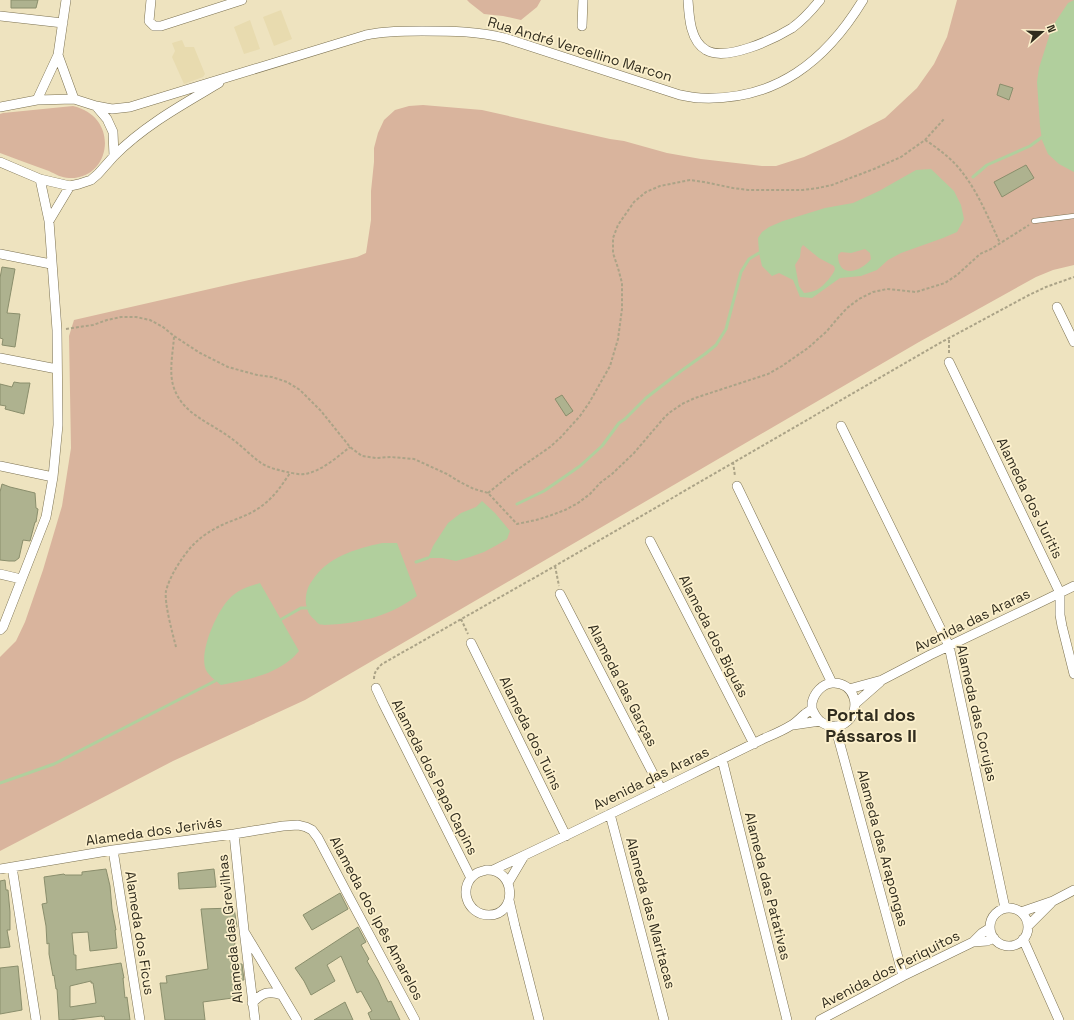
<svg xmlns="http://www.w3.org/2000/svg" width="1074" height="1020" font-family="'Space Grotesk',sans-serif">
<rect width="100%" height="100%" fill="#eee3bf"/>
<path fill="#e8dbaf" d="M281 10 292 39 274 46 263 17Z
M250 20 260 49 244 54 234 27Z
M182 40 185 47H194L205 74 203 77 184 84 172 57 175 51 172 43Z"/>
<path fill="#d9b49d" d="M467 0H541L537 7 521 20 503 16 484 14 470 3Z
M957 0H1074V265L1053 270 1036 277 919 342 305 700 173 761 0 851V657L16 641 25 622 43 570 62 506 71 448 69 336 74 320 249 280 357 257 366 253 371 220V191L374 162V148L378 133 384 120 395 110 409 106 423 105 482 110 610 139 624 141 667 153 701 159 762 166H776L804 157 844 139 885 118 917 88 934 64 947 37Z
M73 106C121 117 111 180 69 178 62 178 55 174 49 171 32 165 16 159 0 153V114L3 113Z"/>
<path fill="#b1cf9d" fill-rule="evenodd" d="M1074 0V172L1072 171 1059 164 1048 154 1042 140 1040 126 1037 82 1039 68 1052 27 1068 3Z
M931 169 954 191 961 205 964 219 957 232 943 238 901 253 888 260 877 270 861 276 840 278 812 298 800 297 793 280 779 273 772 276 762 266 759 253 758 238 762 232 769 227 783 221 825 208 853 203 879 191 916 170ZM803 245 819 258 834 266 835 269C834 273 831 276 828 280 820 289 816 292 804 293L799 286 795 265 800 257 801 248ZM865 249 870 253 871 259C861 272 838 279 838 255L841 252 851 253Z
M482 501 495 513 510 531 507 539 497 545 484 552 470 557 456 561 442 558H428L433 546 448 523 461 513 476 507Z
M382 543H397L417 596C391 614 372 620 340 624 335 624 323 626 319 624 317 623 316 621 315 620 308 614 308 612 306 604 305 597 307 587 312 581 327 557 355 549 382 543Z
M260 583 299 651C296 654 293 658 290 660 271 676 244 680 221 685 216 681 209 676 206 670 198 652 218 608 232 596 240 589 250 586 260 583Z"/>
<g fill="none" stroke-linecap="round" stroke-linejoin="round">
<path stroke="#b1cf9d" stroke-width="3" d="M973 177 987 165 1030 146 1045 135
M517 504 544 491 580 466 602 446 619 423 625 419 646 398 681 371 705 354 716 345 726 329 741 272 749 259 759 253
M416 562 428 558
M280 620 301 608H307
M0 783 54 764 215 681"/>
</g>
<path fill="#aeb28f" stroke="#8a8e6c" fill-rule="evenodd" d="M11 0H38L36 8H11Z
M1000 84 1013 88 1009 100 997 95Z
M1026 165 1034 178 1002 197 994 182Z
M2 267 15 269 7 313 20 314 15 347 2 345 3 339 0 338V278Z
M14 382 20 383H30L24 414 5 409 6 406 0 405V384L12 387Z
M562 395 573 411 566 416 555 399Z
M2 484 10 487 35 493 36 508 38 509 36 522H35L30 541 23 540 19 558 15 561H9L0 560V492Z
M106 869 110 886 112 909 116 930H115L117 948 90 951 88 932 72 933 74 955H76V970L121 963 124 978H123L125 998 127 997 130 1020H105L104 1016 102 1017V1016L69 1020H59L57 989H56L54 975 53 976 49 954V943L47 944 46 926 42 904 47 903 44 877 64 874 65 875H82V872ZM91 981V983H93L96 1003 70 1007V986Z
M214 869 216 887 179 889 178 873Z
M5 880 6 890H8L10 912V930H7L10 947 0 948V881Z
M340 893 348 909 312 930 303 915Z
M234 908 237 927H233L235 945H234L237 964H242L244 980 237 981 240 997 203 1002 205 1020H165L160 983H167L166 976 208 969 201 909Z
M358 927 366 942 361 945 369 959 367 961 378 980 388 1002 391 1001 400 1020H371L368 1013 372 1011 361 991 357 993 341 956 327 965 335 981 311 995 304 981 295 968Z
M18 966 22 1010 0 1014V968Z
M345 1002 353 1020H314Z"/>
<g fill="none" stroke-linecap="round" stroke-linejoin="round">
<defs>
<path id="lane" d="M1034 221 1074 216"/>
<path id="street" d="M151 0 149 21 154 26H161L242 0
M688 0C689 16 690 41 706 50 726 62 774 39 792 28 803 20 812 10 820 0
M0 16 63 23
M582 26 583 0
M58 55 74 99
M37 100 58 55 66 0
M96 106 112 109 130 107 366 35C385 31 403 31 422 31 452 31 476 31 505 38L680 95C687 96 694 98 701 98 776 101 826 61 863 0
M0 107 37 100 74 99 96 106 107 119 113 132 114 156 98 174 91 180 79 184 70 186 40 179 0 162
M114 156C145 125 182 105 219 83
M49 221 70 186
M0 254 51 264
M1057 307 1074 342
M0 358 57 369
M949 362 1060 593V615L1062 626 1074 674
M841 426 949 646 1005 908
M0 466 53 477
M737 486 832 683
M650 541 754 744
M0 574 21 579
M560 594 661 789
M0 630 3 627 46 517 53 477 58 425 57 330 49 221 40 179
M471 643 566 836
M376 688 383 703 471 878
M849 689 882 680 930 655 1037 604 1074 586
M856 703 880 682
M793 725 820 721
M835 726 903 976
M722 759 787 1020
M610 814 664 1020
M234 834 244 930 255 1020
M113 850 140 1020
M12 867 36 1020
M0 869 113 850 234 834 283 826 298 825 306 827 312 830 318 838 348 895 415 1020
M486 870C516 868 518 915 489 915 466 915 457 885 477 873 479 872 483 871 486 870Z
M493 870C584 828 673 783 763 739 772 735 782 731 790 726 796 723 800 718 805 714 806 713 810 711 812 709 812 708 812 703 812 703 814 693 822 684 832 683 855 681 863 711 845 723 838 728 827 727 820 721 816 718 814 713 812 709
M508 883 524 856
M509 900 515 926 539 1020
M990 927a19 19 0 1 1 38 0a19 19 0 1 1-38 0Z
M1021 912 1053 901 1074 890
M1028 926 1051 903
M245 933 297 1020
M1023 939 1059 1020
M973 942 987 941 994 938
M252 1003C262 993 268 990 282 995
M820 1020 903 976 973 942 982 933 990 928"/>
</defs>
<use href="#lane" stroke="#7b7151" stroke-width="5.5"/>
<use href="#street" stroke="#7b7151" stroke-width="10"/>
<path stroke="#aba387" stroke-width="2" stroke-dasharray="3 2" stroke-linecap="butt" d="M925 140C933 145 941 151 948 157 973 179 986 213 1000 243
M66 329 93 325 107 320 121 317H136L150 320 163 327 174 336 200 353 228 367 257 375 272 377 287 382 300 390 321 411 350 447 362 456 376 458 391 457 414 459 447 474 460 482 474 489 488 493 517 524 536 520 549 516 565 510 578 503 590 494 600 483 612 474 634 453 663 419 669 413 682 404 695 398 768 374 782 366 808 348 827 331 837 319 847 308 859 299 873 292 887 289 916 292 945 283 957 275 980 254 991 249 1029 225
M174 337C173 352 169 370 173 385 181 413 207 421 228 436 240 444 250 455 261 463 269 468 278 470 287 472 292 473 300 475 305 474 322 471 337 457 350 447
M949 353V338
M733 462 735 476
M488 493 514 472 550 447 561 437 580 416 589 403 610 366 618 339 622 309V283L618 268 613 253V238L618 225 634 202 646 192 660 186 690 180 704 182 733 188 748 190H803L818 188 832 185 874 169 901 157 925 140 944 119
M555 566 559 586
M461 619 468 634
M176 647C173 635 164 603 166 591 168 583 172 575 176 568 189 547 199 536 222 525 235 519 251 515 263 505 274 497 282 485 290 473
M374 679C374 672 377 669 382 664L555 566 938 344 1029 295 1046 287 1074 277"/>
<use href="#lane" stroke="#fff" stroke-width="4.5"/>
<use href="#street" stroke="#fff" stroke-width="9"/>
</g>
<g text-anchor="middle" stroke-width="3.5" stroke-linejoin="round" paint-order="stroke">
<g font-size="14" fill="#302c1e" stroke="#fcf0cc">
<text transform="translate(580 49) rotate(17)" y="5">Rua André Vercellino Marcon</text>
<text transform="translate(1030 498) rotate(64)" y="5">Alameda dos Juritis</text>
<text transform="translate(972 620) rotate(-26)" y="5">Avenida das Araras</text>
<text transform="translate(714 636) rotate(63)" y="5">Alameda dos Biguás</text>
<text transform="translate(623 685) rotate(63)" y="5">Alameda das Garças</text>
<text transform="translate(977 713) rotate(77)" y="5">Alameda das Corujas</text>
<text transform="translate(531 733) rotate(64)" y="5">Alameda dos Tuins</text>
<text transform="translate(435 777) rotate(63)" y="5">Alameda dos Papa Capins</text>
<text transform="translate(651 778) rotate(-26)" y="5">Avenida das Araras</text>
<text transform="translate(154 831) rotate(-8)" y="5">Alameda dos Jerivás</text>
<text transform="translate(883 848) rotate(75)" y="5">Alameda das Arapongas</text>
<text transform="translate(768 886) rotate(76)" y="5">Alameda das Patativas</text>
<text transform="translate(651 913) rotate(75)" y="5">Alameda das Maritacas</text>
<text transform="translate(377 918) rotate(62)" y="5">Alameda dos Ipês Amarelos</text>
<text transform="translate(230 929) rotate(-96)" y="5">Alameda das Grevilhas</text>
<text transform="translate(140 933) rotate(81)" y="5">Alameda dos Ficus</text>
<text transform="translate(890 969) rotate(-27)" y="5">Avenida dos Periquitos</text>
</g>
<g font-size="18" font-weight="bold" fill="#302c1e" stroke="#fcf0cc">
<text x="871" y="721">Portal dos<tspan x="871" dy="21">Pássaros II</tspan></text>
</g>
</g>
<g transform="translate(1042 32) rotate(70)" stroke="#fcf0cc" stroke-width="3" paint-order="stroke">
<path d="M0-3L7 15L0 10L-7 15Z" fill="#302c1e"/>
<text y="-6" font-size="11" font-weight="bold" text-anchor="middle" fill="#302c1e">N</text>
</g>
</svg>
